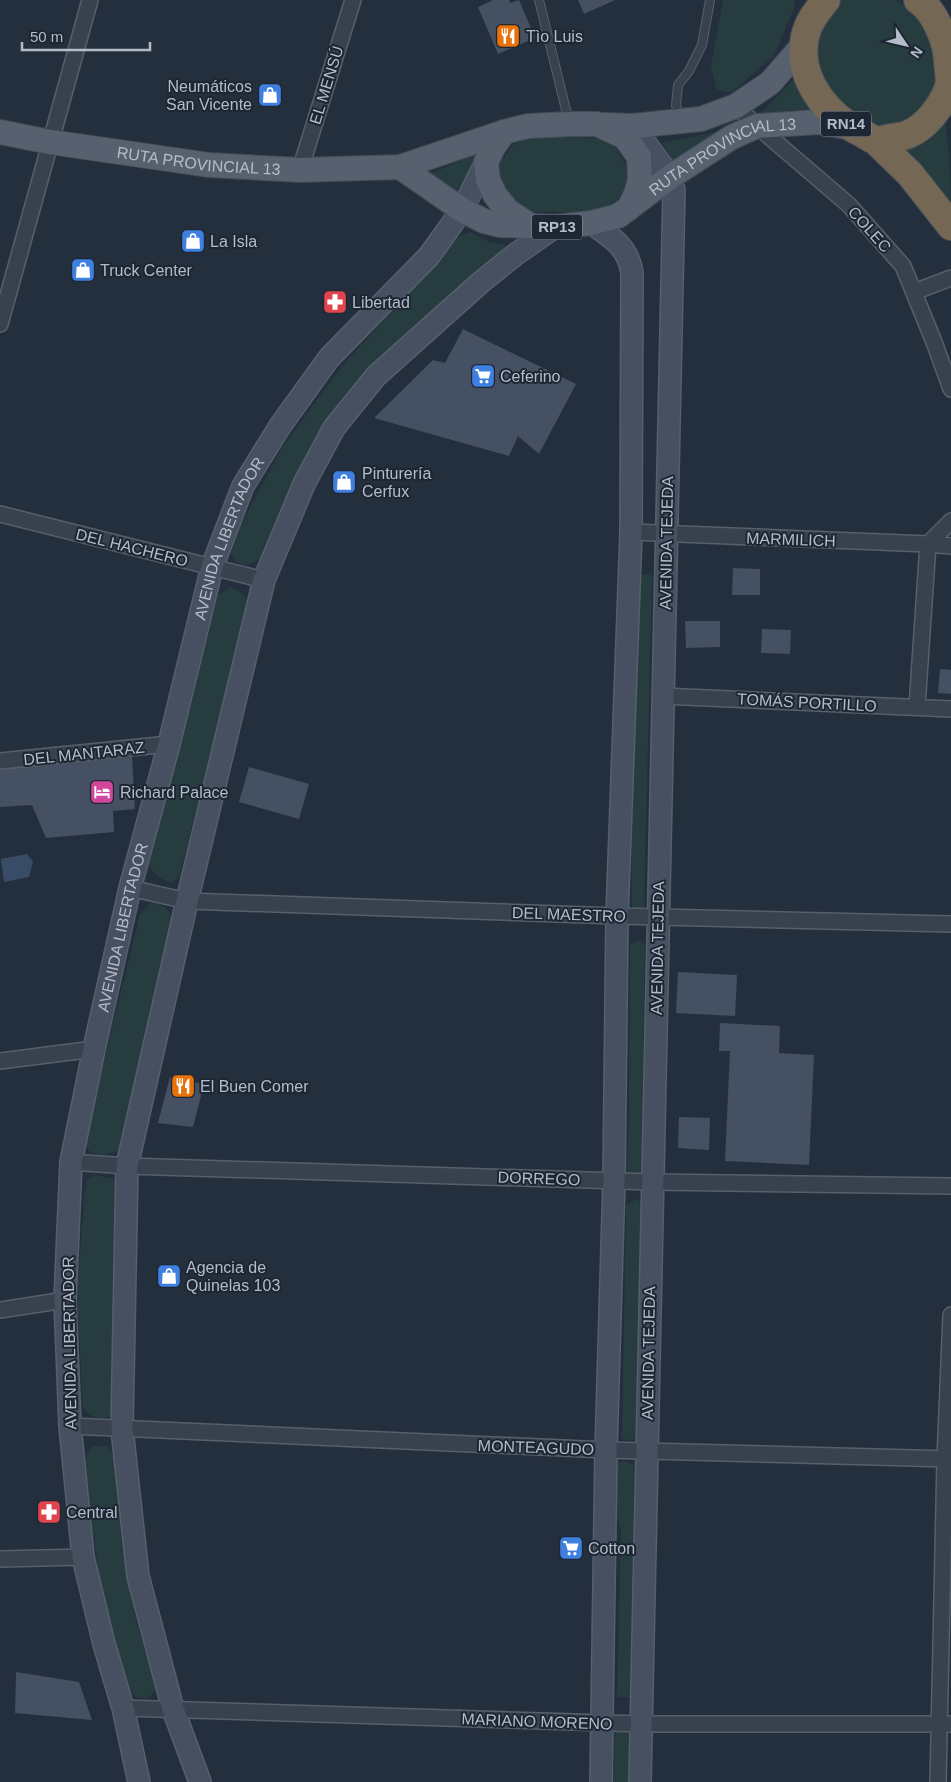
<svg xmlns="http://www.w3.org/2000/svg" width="951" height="1782" font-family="Arial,sans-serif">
<rect width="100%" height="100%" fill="#242f3e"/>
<path fill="#263c3f" d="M723 0H795L794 8 774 56 732 92 717 90 711 67Z
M839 0H895L906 6 921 19 930 36 938 78 930 102 914 119 892 130 868 129 841 116 811 54 818 24 836 1Z
M799 73 817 111 792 110 759 116Z
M945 116C948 145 951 174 951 203L897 144Z
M722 131 676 166 662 143Z
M531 136 600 138 615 146 627 167V186L613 205 596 212H530L511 197 501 184 499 164 513 145Z
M481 151 455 193 426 176Z
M470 232 489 242 507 246 342 403 307 453 260 559 245 566 235 561 230 552 232 542 280 451 324 390 348 359 425 277 454 238Z
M641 574 652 575 644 908H632L631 829 638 600Z
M230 587C244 593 248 596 247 611L179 877 171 883C160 879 153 874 149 864L213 599Z
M151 902 165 907 172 916 171 924 121 1150 100 1156 89 1151 84 1143 140 914Z
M639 940 645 946 641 1174 635 1177 629 1176 627 1166 629 1115 630 944Z
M95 1175 114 1179 118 1188 115 1214 117 1373 115 1408 108 1417C97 1420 91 1417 83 1408L77 1294 84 1201 87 1180Z
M636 1199 643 1203 637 1437 630 1441 622 1438 626 1206Z
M92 1446H106L116 1453 117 1494 135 1616 157 1690 146 1699 135 1697C118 1672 112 1641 106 1611 96 1561 90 1510 83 1459Z
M625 1461 634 1465 633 1697H617L621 1530 616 1514V1463Z
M624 1732 633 1736 632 1782H613L615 1733Z"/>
<path fill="#394c67" d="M27 854 33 862 29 877 4 882 1 859Z"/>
<path fill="#455162" d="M493 0H509L510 3 519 0 535 38 498 54 478 7Z
M578 0H615L584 14Z
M463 329 576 384 539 454 518 436 509 456 374 418 433 360 445 363Z
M733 568 760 569V595H732Z
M685 621H720V647L686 648Z
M762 629 791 630 790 654 761 653Z
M940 669 951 670V694L938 693Z
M132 757 135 809 113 811 114 832 46 838 32 805 0 807V768Z
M249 767 309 784 299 819 239 802Z
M678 972 737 975 735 1016 676 1013Z
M720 1023 780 1026 779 1053 814 1055 809 1165 725 1161 730 1051H719Z
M170 1077 204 1084 193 1127 158 1123Z
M679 1117 710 1118 709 1150 678 1148Z
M16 1672 79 1682 92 1720 15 1713Z"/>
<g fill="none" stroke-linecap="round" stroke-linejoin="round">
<defs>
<path id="lane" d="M539 0 569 122
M680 120 676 105 678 85 689 71 702 45 710 0"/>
<path id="street" d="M736 106 757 126 849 205 903 266 934 342 951 389
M300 170 353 0
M914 292 951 278
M0 324 90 0
M0 514 264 580
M631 532 928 544 951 546
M662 696 951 709
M917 707 928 544 951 521
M0 761 169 744
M130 888 187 901 617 916 951 924
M0 1061 94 1049
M71 1162 127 1166 652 1182 951 1186
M0 1310 65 1300
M70 1426 606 1450 951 1459
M0 1559 83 1557
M123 1708 641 1724H951
M938 1782 945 1459 951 1315"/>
<g id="secondary">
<path d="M633 126 670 177 674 190 640 1782"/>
<path d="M591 223C611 237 628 246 632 273L631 532 617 916 614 1180 606 1450 601 1782"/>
<path id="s1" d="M139 1782 123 1708 104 1644 83 1557 70 1426 65 1300 71 1162 94 1049 130 888 169 744 212 567 243 486 280 426 329 358 429 256 462 210 486 162"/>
<path d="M200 1782 173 1709 138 1576 122 1429 127 1166 187 901 264 580 304 484 334 428 376 376 480 283 516 254 555 227"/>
</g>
<g id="primary">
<path d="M570 124H597L625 137 639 157 640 179 636 194 629 208 618 216 591 223 555 227 531 226 508 211 495 195 488 180 486 162 494 146 504 132 528 126Z"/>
<path d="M605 125 633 126 701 119 736 106 770 83 804 44"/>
<path id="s2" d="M0 132 50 142 209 165 300 170 400 167 504 132"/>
<path d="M400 167 462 210 484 221 500 225 531 226"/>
<path id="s3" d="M630 207 670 177 732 137 757 126 818 122 852 128"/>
</g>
<path id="highway" d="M826 0C815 14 806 24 804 43 799 82 829 117 862 133 866 135 871 139 875 140 879 141 886 139 890 138 896 137 903 137 909 134 927 126 941 107 948 89 951 82 949 71 948 63 948 43 935 11 918 0
M875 140 910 174 951 226"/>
</defs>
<use href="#lane" stroke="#565f6c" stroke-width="10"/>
<use href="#street" stroke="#565f6c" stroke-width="18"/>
<use href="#secondary" stroke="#565f6c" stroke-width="24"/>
<use href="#primary" stroke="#414a57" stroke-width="26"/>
<use href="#highway" stroke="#434c59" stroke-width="30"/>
<use href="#lane" stroke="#38414e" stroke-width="8"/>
<use href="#street" stroke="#38414e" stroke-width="15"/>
<use href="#secondary" stroke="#465061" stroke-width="21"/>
<use href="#primary" stroke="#56606e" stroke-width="24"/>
<use href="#highway" stroke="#746855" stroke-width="28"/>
</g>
<defs>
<symbol id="restaurant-square" viewBox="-11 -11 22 22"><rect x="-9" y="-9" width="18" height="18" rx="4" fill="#e8710a" stroke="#1d2633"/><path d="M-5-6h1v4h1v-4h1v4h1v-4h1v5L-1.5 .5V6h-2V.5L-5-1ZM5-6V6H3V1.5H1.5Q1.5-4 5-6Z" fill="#fff"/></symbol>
<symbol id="shop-square" viewBox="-11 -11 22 22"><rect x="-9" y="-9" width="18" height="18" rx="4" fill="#3f7fe0" stroke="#1d2633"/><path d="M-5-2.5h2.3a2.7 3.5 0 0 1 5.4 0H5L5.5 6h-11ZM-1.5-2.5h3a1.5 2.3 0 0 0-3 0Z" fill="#fff"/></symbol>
<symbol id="pharmacy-square" viewBox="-11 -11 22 22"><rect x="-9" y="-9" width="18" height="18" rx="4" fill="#e0444e" stroke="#1d2633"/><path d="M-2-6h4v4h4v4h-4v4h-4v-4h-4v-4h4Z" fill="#fff"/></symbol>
<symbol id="supermarket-square" viewBox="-11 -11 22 22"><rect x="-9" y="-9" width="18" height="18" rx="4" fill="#3f7fe0" stroke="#1d2633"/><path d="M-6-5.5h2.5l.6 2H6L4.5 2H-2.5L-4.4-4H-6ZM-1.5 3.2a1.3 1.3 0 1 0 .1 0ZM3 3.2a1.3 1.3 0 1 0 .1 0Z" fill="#fff"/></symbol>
<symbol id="hotel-square" viewBox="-11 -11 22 22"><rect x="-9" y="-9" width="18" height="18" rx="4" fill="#d1479c" stroke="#1d2633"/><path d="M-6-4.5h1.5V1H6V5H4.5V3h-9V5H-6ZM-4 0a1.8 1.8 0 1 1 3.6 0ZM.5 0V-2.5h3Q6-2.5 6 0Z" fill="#fff"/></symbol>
</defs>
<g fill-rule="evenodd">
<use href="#restaurant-square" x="494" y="22" width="28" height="28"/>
<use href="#shop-square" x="256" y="81" width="28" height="28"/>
<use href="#shop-square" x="179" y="227" width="28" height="28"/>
<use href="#shop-square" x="69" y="256" width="28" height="28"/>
<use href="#pharmacy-square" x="321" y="288" width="28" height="28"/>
<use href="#supermarket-square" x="469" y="362" width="28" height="28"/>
<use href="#shop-square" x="330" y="468" width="28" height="28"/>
<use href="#hotel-square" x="88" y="778" width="28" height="28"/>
<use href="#restaurant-square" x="169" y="1072" width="28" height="28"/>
<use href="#shop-square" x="155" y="1262" width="28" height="28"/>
<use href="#pharmacy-square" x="35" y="1498" width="28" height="28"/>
<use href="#supermarket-square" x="557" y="1534" width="28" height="28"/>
</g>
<g text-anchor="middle" stroke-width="4" stroke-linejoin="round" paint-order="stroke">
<g fill="#1d2633" stroke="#878f9c" stroke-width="1">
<rect x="821" y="111.5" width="50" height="25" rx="4"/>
<rect x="532" y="214.5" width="50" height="25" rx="4"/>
</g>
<g font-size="15" font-weight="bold" fill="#b4bcc9">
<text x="846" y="129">RN14</text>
<text x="557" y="232">RP13</text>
</g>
<g font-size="16" fill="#b4bcc9" stroke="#1d2633" text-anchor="start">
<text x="526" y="42">Tìo Luis</text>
<text x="252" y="92" text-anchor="end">Neumáticos<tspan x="252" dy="18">San Vicente</tspan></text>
<text x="210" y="247">La Isla</text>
<text x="100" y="276">Truck Center</text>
<text x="352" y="308">Libertad</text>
<text x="500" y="382">Ceferino</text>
<text x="362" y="479">Pinturería<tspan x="362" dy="18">Cerfux</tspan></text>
<text x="120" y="798">Richard Palace</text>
<text x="200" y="1092">El Buen Comer</text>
<text x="186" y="1273">Agencia de<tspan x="186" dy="18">Quinelas 103</tspan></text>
<text x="66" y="1518">Central</text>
<text x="588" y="1554">Cotton</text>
</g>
<g font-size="16" fill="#b4bcc9" stroke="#1d2633">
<text transform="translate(326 85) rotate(-73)" y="6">EL MENSÚ</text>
<text dy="6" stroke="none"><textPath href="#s2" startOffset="201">RUTA PROVINCIAL 13</textPath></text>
<text dy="6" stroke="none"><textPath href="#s3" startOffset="108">RUTA PROVINCIAL 13</textPath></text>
<text transform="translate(870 229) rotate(48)" y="6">COLEC</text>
<text dy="6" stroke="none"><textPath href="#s1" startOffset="1272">AVENIDA LIBERTADOR</textPath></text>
<text transform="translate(791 539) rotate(2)" y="6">MARMILICH</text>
<text transform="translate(666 543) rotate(-89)" y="6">AVENIDA TEJEDA</text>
<text transform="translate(132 547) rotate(14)" y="6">DEL HACHERO</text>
<text transform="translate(807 702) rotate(3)" y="6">TOMÁS PORTILLO</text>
<text transform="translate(84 753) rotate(-6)" y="6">DEL MANTARAZ</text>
<text transform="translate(569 914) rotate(2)" y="6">DEL MAESTRO</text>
<text dy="6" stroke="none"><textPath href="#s1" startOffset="868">AVENIDA LIBERTADOR</textPath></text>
<text transform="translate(657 948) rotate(-89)" y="6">AVENIDA TEJEDA</text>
<text transform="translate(539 1178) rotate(2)" y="6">DORREGO</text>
<text transform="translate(69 1343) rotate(-91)" y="6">AVENIDA LIBERTADOR</text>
<text transform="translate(648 1353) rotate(-89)" y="6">AVENIDA TEJEDA</text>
<text transform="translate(536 1447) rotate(2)" y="6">MONTEAGUDO</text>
<text transform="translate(537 1721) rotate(2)" y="6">MARIANO MORENO</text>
</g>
</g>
<g transform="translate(906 45) rotate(125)" stroke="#1d2633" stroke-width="4" paint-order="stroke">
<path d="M0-4L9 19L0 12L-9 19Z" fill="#b4bcc9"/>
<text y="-8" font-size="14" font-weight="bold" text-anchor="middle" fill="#b4bcc9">N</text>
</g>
<path d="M22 42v8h128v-8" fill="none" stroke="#b4bcc9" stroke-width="2.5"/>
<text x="30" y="42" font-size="15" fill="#b4bcc9" stroke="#1d2633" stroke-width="4" paint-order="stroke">50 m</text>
</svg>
